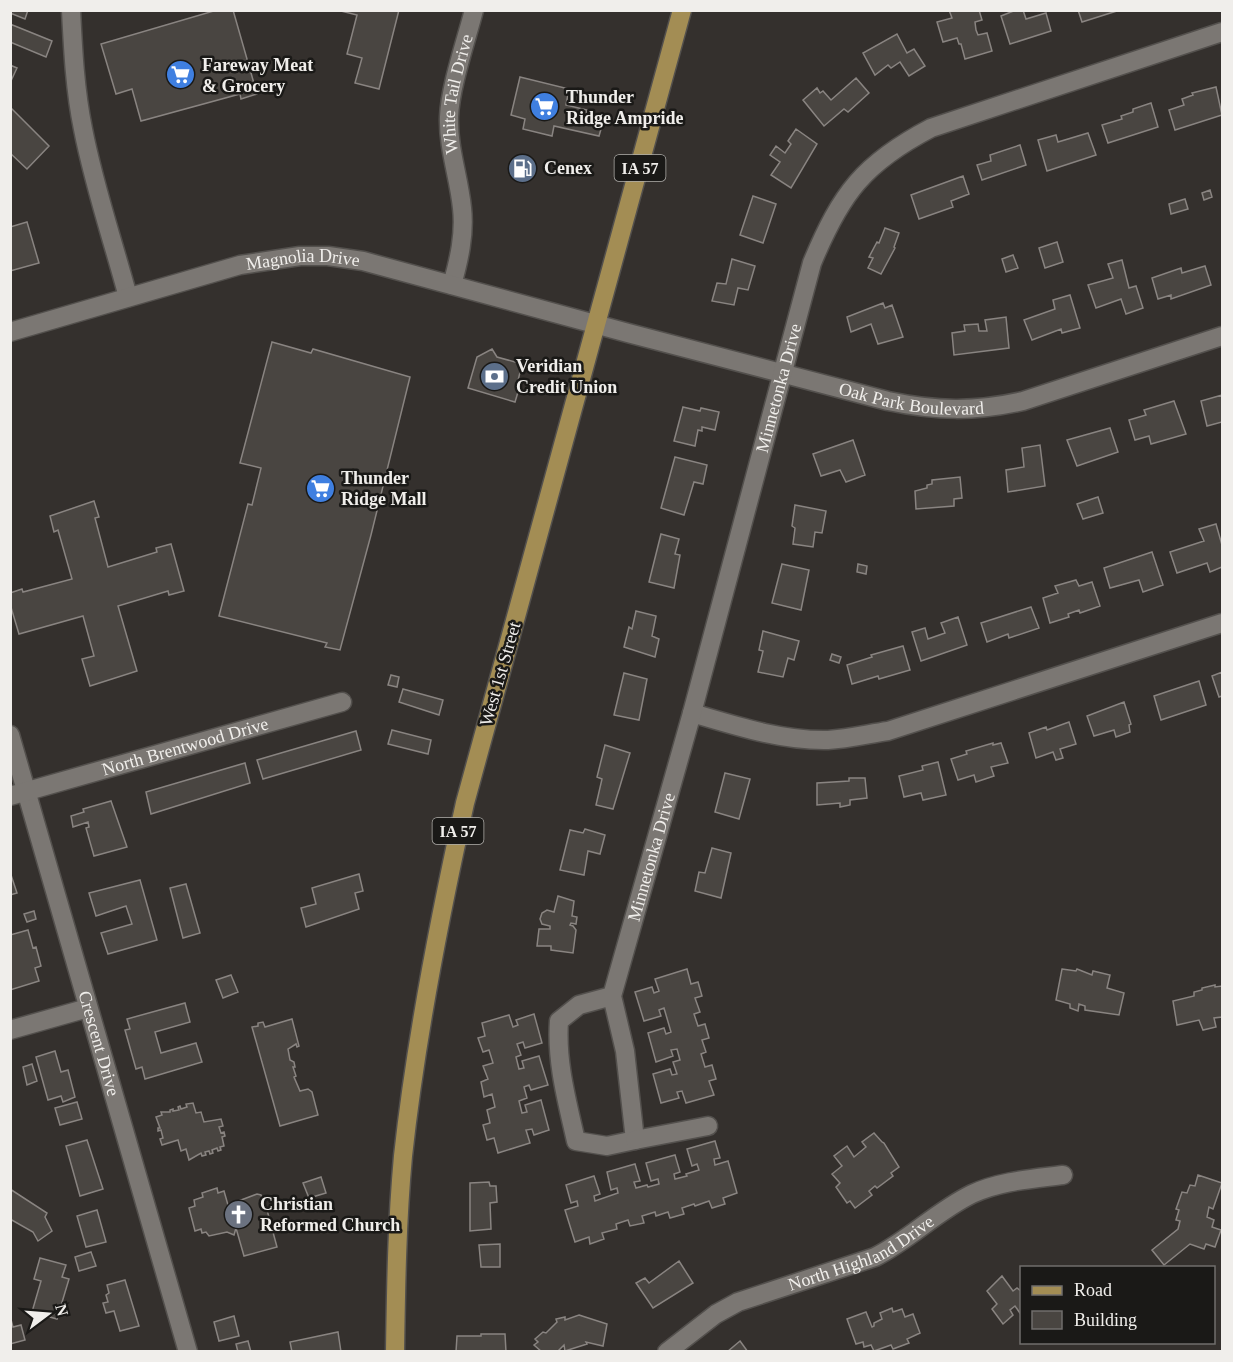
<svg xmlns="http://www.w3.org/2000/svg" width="1233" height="1362" font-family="'Times New Roman',serif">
<rect width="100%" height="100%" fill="#34302d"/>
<path fill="#494541" stroke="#898481" stroke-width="1.5" d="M10 10H28L25 19 10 13Z
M217 10H233L257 94 241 99 240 94 141 121 132 89 116 94 101 44Z
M337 10H399L379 89 355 83 362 58 347 54 357 15Z
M949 10H979L982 20 975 22 976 30 978 35 987 33 992 51 965 59 961 44H959L957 38 943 42 937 22 952 18Z
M1016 10H1023L1026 19 1046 13 1051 31 1010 44 1001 16Z
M1078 10H1120L1082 22Z
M10 24 52 41 46 57 10 42Z
M897 34 907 53 914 49 925 66 909 76 900 62 891 68 888 65 875 75 863 53Z
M10 65 17 68 10 83Z
M520 77 569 89 566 105 587 110 585 117 603 122 599 136 554 126 552 136 523 129 525 119 511 115Z
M856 78 869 93 848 112 844 109 824 126 803 100 817 88 820 93 823 91 831 100Z
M1216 87 1222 115 1175 130 1169 110 1184 105 1182 99 1193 95 1192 93Z
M1151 103 1158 127 1108 143 1102 125 1122 119 1121 116 1133 112V109Z
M10 107 49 146 27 169 10 153Z
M796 129 817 144 791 188 771 175 780 162 770 155 776 146 785 153 791 144 788 141Z
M1088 133 1096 155 1047 171 1038 140 1056 135 1058 142Z
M1020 145 1026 165 982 180 977 165 991 161 990 155Z
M963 176 969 194 951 201 953 207 919 219 911 195Z
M1210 190 1212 197 1204 200 1202 193Z
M753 196 776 204 763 243 740 235Z
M1185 199 1188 209 1171 214 1169 204Z
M27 222 39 263 10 271V227Z
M885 228 899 233 894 247 895 248 881 274 868 268 873 258 869 257 877 242 879 243Z
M1057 242 1063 262 1045 268 1039 248Z
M1013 255 1018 268 1006 272 1002 259Z
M732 259 755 266 748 290 738 288 734 305 712 301 717 283 726 284Z
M1122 260 1129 288 1136 286 1143 308 1126 314 1121 299 1096 308 1088 285 1113 278 1108 264Z
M1205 266 1211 285 1171 299V295L1158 299 1152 278 1181 268 1182 273Z
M1070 295 1080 328 1062 333 1061 329 1032 340 1024 320 1055 309 1053 300Z
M883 303 885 308 892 305 903 337 878 344 871 324 851 332 847 317Z
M1006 317 1009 348 954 355 952 333 965 331 964 325 978 324 979 331H987L985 320Z
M272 342 311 353 313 349 410 377 371 535 340 650 325 647 327 643 219 616 248 504 252 505 261 468 240 463Z
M492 349 497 357 522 364 516 389 518 392 515 402 468 388 477 357Z
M1222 395V422L1207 426 1201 401Z
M1174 401 1186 434 1151 444 1149 436 1135 440 1129 420 1146 415 1144 410Z
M683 407 700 411 701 408 719 412 715 430 702 427V431L698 430 695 446 674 441Z
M1110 428 1118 452 1077 466 1067 440Z
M853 440 865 475 846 482 840 470 821 476 813 454Z
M1040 445 1045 486 1008 492 1006 470 1024 467 1022 448Z
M675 457 707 465 703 484 694 482 684 515 661 508Z
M960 477 962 498 954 499V506L916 509 915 491 927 488V485L932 484V480Z
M1098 497 1103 513 1083 519 1077 504Z
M94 501 99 517 95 518 108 567 157 552 156 548 171 544 184 591 169 595 168 591 118 606 137 671 90 686 82 659 94 656 83 616 19 634 10 604V593L22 589 23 592 72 579 58 530 54 532 50 516Z
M795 505 826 511 822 533 815 532 813 547 793 544 795 528 792 526Z
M1216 524 1222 545V567L1210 572 1207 563 1177 573 1170 552 1204 541 1199 529Z
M661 534 679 539 675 554 680 555 674 588 649 582Z
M1152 552 1163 585 1143 592 1139 580 1110 588 1104 568Z
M782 564 809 570 801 610 772 603Z
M858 564 867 566 866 574 857 572Z
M1076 580 1079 586 1092 582 1100 606 1080 613 1079 610 1068 614 1069 617 1050 623 1043 598 1058 593 1055 586Z
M1031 607 1039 628 1009 638 1008 634 987 642 981 623Z
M636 611 656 616 652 636 659 639 655 657 624 647 629 627 632 629Z
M958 617 967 645 921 661 912 632 925 628 928 639 945 633 941 623Z
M763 631 799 641 794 660 788 658 783 677 758 672 763 651 759 650Z
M903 646 910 670 879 679 878 676 852 684 847 665 872 657 871 655Z
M832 654 841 657 839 663 830 660Z
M1222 672V696L1219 697 1212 676Z
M624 673 647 679 639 720 614 715Z
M391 675 399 677 397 687 388 685Z
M1199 681 1206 705 1161 720 1154 696Z
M403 689 443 700 439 715 399 702Z
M1124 702 1131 724 1129 725 1130 732 1116 737 1114 730 1094 736 1087 716Z
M1069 722 1076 744 1060 749 1063 758 1056 760 1053 752 1036 758 1029 733 1046 727 1047 730Z
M392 730 431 740 428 754 388 744Z
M356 731 361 750 263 779 257 760Z
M993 743V745L1001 743 1008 763 991 767 994 776 976 782 974 775 958 780 951 759 967 754 966 751Z
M605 745 630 753 613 809 596 805 602 779 597 777Z
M938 762 946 795 923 800 921 793 904 797 899 776 923 770 922 766Z
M245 763 250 783 151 814 146 792Z
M725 773 750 779 739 819 715 812Z
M849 778H865L867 798 850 800V805L840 807V803L817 805V783L849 781Z
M111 801 127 847 94 856 86 828 89 827 88 822 73 827 71 816 84 812 83 809Z
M585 829 605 835 600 854 588 851 584 875 560 870 570 830 583 833Z
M712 848 731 853 721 898 695 891 699 872 705 873Z
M10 872 17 893 10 895Z
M359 874 363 891 355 893 359 909 306 927 301 908 316 904 312 888Z
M140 880 157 940 108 954 101 933 132 924 126 906 96 916 89 893Z
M186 884 200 933 183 938 170 888Z
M558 896 574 901 572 916 577 917 576 924 571 923 570 925 573 926 576 930 573 953 551 950V946H537L539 929H550V926L542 924 540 919 542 913 547 910 554 912Z
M34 911 36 919 27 922 24 914Z
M28 930 33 948 36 947 41 966 35 968 39 981 10 990V935Z
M687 969 691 984 698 982 702 996 695 998 700 1012 694 1014 698 1026 705 1024 709 1038 702 1040 706 1052 701 1054 705 1067 712 1065 716 1079 709 1081 714 1095 686 1103 682 1091 677 1092 679 1098 661 1103 653 1074 670 1069 672 1075 677 1074 673 1062 680 1060 677 1049 671 1050 673 1056 656 1062 648 1033 664 1028 666 1034 671 1032 664 1008 659 1010 661 1016 644 1021 635 992 652 987 654 993 659 991 655 979Z
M1062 969 1076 971 1077 969 1092 975 1093 971 1110 975 1107 988 1124 993 1119 1015 1085 1010V1006L1079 1004 1078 1011 1070 1008V1004L1056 1000Z
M231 975 238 992 223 998 216 980Z
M1215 985V987L1222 986V1017L1214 1018 1216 1027 1203 1030 1199 1020 1177 1025 1173 1001 1194 996V992L1202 990V988Z
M185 1003 190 1022 155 1032 161 1053 196 1043 202 1062 145 1079 142 1067 136 1069 125 1030 130 1029 127 1019Z
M534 1014 542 1043 525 1048 523 1042 517 1044 521 1055 516 1057 519 1069 524 1068 522 1061 539 1056 548 1085 531 1090 529 1085 524 1087 527 1098 519 1101 522 1113 527 1112 525 1105 541 1100 549 1130 534 1135 532 1129 526 1130 530 1143 498 1153 494 1138 487 1140 483 1125 490 1123 487 1110 495 1107 492 1094 484 1097 481 1082 488 1079 483 1066 493 1063 489 1050 483 1052 478 1038 485 1036 482 1023 509 1015 513 1027 518 1025 516 1020Z
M292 1019 299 1046 297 1047 296 1044 288 1049 290 1060 294 1062 295 1067H293L296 1076 294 1077 300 1091 308 1089 312 1092 318 1115 280 1126 252 1027 258 1026V1023L263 1022 265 1027Z
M55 1051 61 1072 68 1070 75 1097 63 1102 61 1096 48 1100 36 1057Z
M32 1064 37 1081 27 1085 23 1067Z
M77 1102 82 1119 60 1125 55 1108Z
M193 1103 196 1113 201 1112 204 1122 221 1119 223 1126 219 1127 221 1133 224 1132 225 1136 222 1137 224 1146 220 1147 221 1150 218 1151 217 1148 212 1150 213 1153 210 1154 209 1151 205 1152 206 1155 202 1156 201 1153 189 1160 186 1149 181 1151 178 1140 162 1145 160 1139 163 1138 161 1130 158 1131V1128H160L156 1117 162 1115 161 1112H170V1110L173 1109V1111L179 1110 178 1107 180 1106 181 1109 187 1107 186 1104Z
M874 1133 882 1142 884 1143 899 1167 891 1173 893 1176 877 1188 875 1186 869 1191 872 1195 855 1208 850 1201 847 1203 836 1187 840 1183 832 1174 842 1166 834 1156 847 1146 854 1157 866 1147 862 1142Z
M87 1140 103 1189 80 1196 66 1146Z
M715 1141 720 1158 714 1159 715 1165 728 1161 737 1193 723 1198 725 1204 712 1208 709 1201 695 1206 694 1204 682 1208 684 1214 670 1218 668 1212 656 1216 655 1212 642 1216 644 1223 630 1226 628 1220 616 1224 617 1229 602 1233 604 1239 590 1244 589 1237 575 1242 565 1210 578 1206 577 1201 571 1203 566 1185 594 1176 600 1194 594 1196 595 1201 618 1193 617 1188 611 1190 607 1172 635 1164 640 1181 634 1182 636 1188 647 1185 648 1187 659 1184 658 1179 651 1181 646 1163 675 1155 680 1172 674 1174 675 1179 687 1176 686 1174 699 1170 697 1164 692 1166 687 1149Z
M1198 1175 1222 1183 1213 1209 1209 1207 1207 1217 1214 1220 1212 1227 1221 1230 1215 1247 1206 1244 1204 1249 1190 1244 1164 1265 1152 1250 1178 1229 1180 1221 1176 1220 1179 1210 1176 1209 1182 1192 1187 1193 1190 1185 1195 1186Z
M321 1177 326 1193 309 1198 303 1183Z
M489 1182 490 1186H496L497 1202 490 1203 491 1229 470 1231V1183Z
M217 1188 218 1193 224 1191 228 1205 257 1194 261 1195 266 1210H267L277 1247 244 1256 236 1228 234 1235 227 1232 209 1236 206 1232 202 1233 201 1229 195 1231 189 1208 195 1206 194 1200 203 1197 202 1193Z
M10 1189 47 1213 45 1217 52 1231 38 1241 33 1232 10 1219Z
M97 1210 106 1242 86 1247 77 1216Z
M500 1244V1267H481L479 1245Z
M91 1252 96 1266 79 1271 75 1257Z
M40 1258 66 1265 62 1277 69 1279 57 1319 32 1312 41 1281 34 1279Z
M679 1261 693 1283 653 1308 636 1283 645 1278 649 1283Z
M1002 1276 1013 1291 1017 1288 1022 1292V1316L1015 1306 1010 1310 1013 1315 1003 1324 992 1309 997 1304 987 1291Z
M125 1280 139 1326 120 1331 114 1311 106 1313 103 1303 108 1302 106 1295 109 1293 107 1285Z
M892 1308 893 1312 902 1309 905 1317 913 1314 920 1333 907 1339 909 1343 893 1349 891 1345 874 1351 871 1345 864 1347 863 1342 856 1344 847 1319 866 1312 872 1327 874 1326V1323L882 1319 880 1313Z
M579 1315 607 1324 603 1346 586 1342 587 1344 565 1351 564 1345 557 1352H542L534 1345 538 1342 535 1339 543 1332 546 1333 557 1322 556 1319 565 1317V1320Z
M10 1316 13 1327 21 1325 25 1340 10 1344Z
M234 1316 239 1336 219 1341 214 1322Z
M338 1332 341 1352H292L290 1342Z
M481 1334H505L506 1352H456L457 1336H481Z
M248 1341 251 1352H238L236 1344Z
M740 1341 748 1352H727Z"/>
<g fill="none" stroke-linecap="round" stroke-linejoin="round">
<defs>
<g id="minor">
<path d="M71 10C73 50 75 90 83 129 94 186 113 241 128 297"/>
<path id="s1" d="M452 285C459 260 465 234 462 208 459 177 448 149 449 117 450 87 466 41 474 10"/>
<path id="s2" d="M10 332 240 265 300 256H328L363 261 628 333 888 401C936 411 975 412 1023 401L1222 336"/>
<path d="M692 713C736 726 782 741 828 740 848 739 868 734 888 731L1222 623"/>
<path id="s3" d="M10 735 188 1352"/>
<path id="s4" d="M10 796 342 702"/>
<path id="s5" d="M612 996 579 1005 559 1021C556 1062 567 1101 576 1141L607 1146 635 1140 625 1051 612 996 692 713 812 263C841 193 864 163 931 128L1222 32"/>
<path d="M10 1030 88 1008"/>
<path d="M635 1140 708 1126"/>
<path id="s6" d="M667 1352 716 1314 738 1302 875 1257C909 1240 937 1211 972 1194 1000 1181 1032 1179 1063 1175"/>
</g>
<path id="major" d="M395 1352C396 1287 397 1221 403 1156 416 1037 439 920 465 803L682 10"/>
</defs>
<use href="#minor" stroke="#53504d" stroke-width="21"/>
<use href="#major" stroke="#53504d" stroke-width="21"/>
<use href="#minor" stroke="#7b7773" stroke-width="18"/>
<use href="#major" stroke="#a38d54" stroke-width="18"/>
</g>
<defs>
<symbol id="supermarket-disc" viewBox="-11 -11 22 22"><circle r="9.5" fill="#3f7fe0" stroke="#1a1917"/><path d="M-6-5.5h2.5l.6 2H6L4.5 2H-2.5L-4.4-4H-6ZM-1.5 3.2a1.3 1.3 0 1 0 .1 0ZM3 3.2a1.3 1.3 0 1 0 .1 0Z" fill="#fff"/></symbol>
<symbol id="fuel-disc" viewBox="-11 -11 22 22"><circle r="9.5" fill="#5c6f8a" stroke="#1a1917"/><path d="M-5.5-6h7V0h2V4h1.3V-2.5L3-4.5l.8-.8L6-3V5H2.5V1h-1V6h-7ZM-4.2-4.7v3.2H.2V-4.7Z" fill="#fff"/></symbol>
<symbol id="bank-disc" viewBox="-11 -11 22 22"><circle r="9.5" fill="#5c6f8a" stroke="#1a1917"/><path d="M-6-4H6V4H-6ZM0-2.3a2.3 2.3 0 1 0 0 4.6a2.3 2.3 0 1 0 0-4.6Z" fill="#fff"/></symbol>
<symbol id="church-disc" viewBox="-11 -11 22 22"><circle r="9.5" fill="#6b7280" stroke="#1a1917"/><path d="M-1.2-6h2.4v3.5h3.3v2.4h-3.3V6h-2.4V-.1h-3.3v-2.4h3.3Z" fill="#fff"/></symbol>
</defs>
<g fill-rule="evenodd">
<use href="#supermarket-disc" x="164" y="58" width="33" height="33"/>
<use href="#supermarket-disc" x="528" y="90" width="33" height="33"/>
<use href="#fuel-disc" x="506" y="152" width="33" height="33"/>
<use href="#bank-disc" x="478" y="360" width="33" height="33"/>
<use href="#supermarket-disc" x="304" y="472" width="33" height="33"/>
<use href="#church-disc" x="222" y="1198" width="33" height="33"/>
</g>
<g text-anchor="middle" stroke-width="5" stroke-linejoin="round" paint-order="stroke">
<g fill="#1a1917" stroke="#b0aeab" stroke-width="1.5">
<rect x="614.5" y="155" width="51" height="26" rx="4.5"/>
<rect x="432.5" y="818" width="51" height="26" rx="4.5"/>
</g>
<g font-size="16" font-weight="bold" fill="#f0eeeb">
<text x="640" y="174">IA 57</text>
<text x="458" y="837">IA 57</text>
</g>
<g font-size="18" font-weight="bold" fill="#f0eeeb" stroke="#1a1917" text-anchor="start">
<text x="202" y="71">Fareway Meat<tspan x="202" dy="21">&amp; Grocery</tspan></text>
<text x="566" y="103">Thunder<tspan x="566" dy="21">Ridge Ampride</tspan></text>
<text x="544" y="174">Cenex</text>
<text x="516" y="372">Veridian<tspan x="516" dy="21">Credit Union</tspan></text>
<text x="341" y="484">Thunder<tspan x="341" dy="21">Ridge Mall</tspan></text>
<text x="260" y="1210">Christian<tspan x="260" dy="21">Reformed Church</tspan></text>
</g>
<g font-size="18" fill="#f0eeeb" stroke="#1a1917">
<text dy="6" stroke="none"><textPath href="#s1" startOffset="194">White Tail Drive</textPath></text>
<text dy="6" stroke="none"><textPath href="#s2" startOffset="303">Magnolia Drive</textPath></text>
<text dy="6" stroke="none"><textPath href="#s5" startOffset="1018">Minnetonka Drive</textPath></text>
<text dy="6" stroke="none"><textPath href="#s2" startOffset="930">Oak Park Boulevard</textPath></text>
<text transform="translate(500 674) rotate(-74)" y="6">West 1st Street</text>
<text dy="6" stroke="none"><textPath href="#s4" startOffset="182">North Brentwood Drive</textPath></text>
<text dy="6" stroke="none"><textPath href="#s5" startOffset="532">Minnetonka Drive</textPath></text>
<text dy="6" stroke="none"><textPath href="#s3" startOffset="321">Crescent Drive</textPath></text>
<text dy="6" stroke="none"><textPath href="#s6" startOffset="220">North Highland Drive</textPath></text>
</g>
</g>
<rect width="1233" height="1362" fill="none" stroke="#f0eeeb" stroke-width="24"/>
<rect x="1020" y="1266" width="195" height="78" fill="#1a1917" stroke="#706e6c" stroke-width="1.5"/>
<rect x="1032" y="1286" width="30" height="9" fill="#a38d54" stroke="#706e6c" stroke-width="1.5"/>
<text x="1074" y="1296" font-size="18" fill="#f0eeeb">Road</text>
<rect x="1032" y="1311" width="30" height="18" fill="#494541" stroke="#706e6c" stroke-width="1.5"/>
<text x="1074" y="1326" font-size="18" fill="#f0eeeb">Building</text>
<g transform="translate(48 1314) rotate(74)" stroke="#1a1917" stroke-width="4.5" paint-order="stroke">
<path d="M0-4.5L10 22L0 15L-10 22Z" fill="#f0eeeb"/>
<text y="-9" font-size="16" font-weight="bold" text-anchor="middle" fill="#f0eeeb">N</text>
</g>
</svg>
